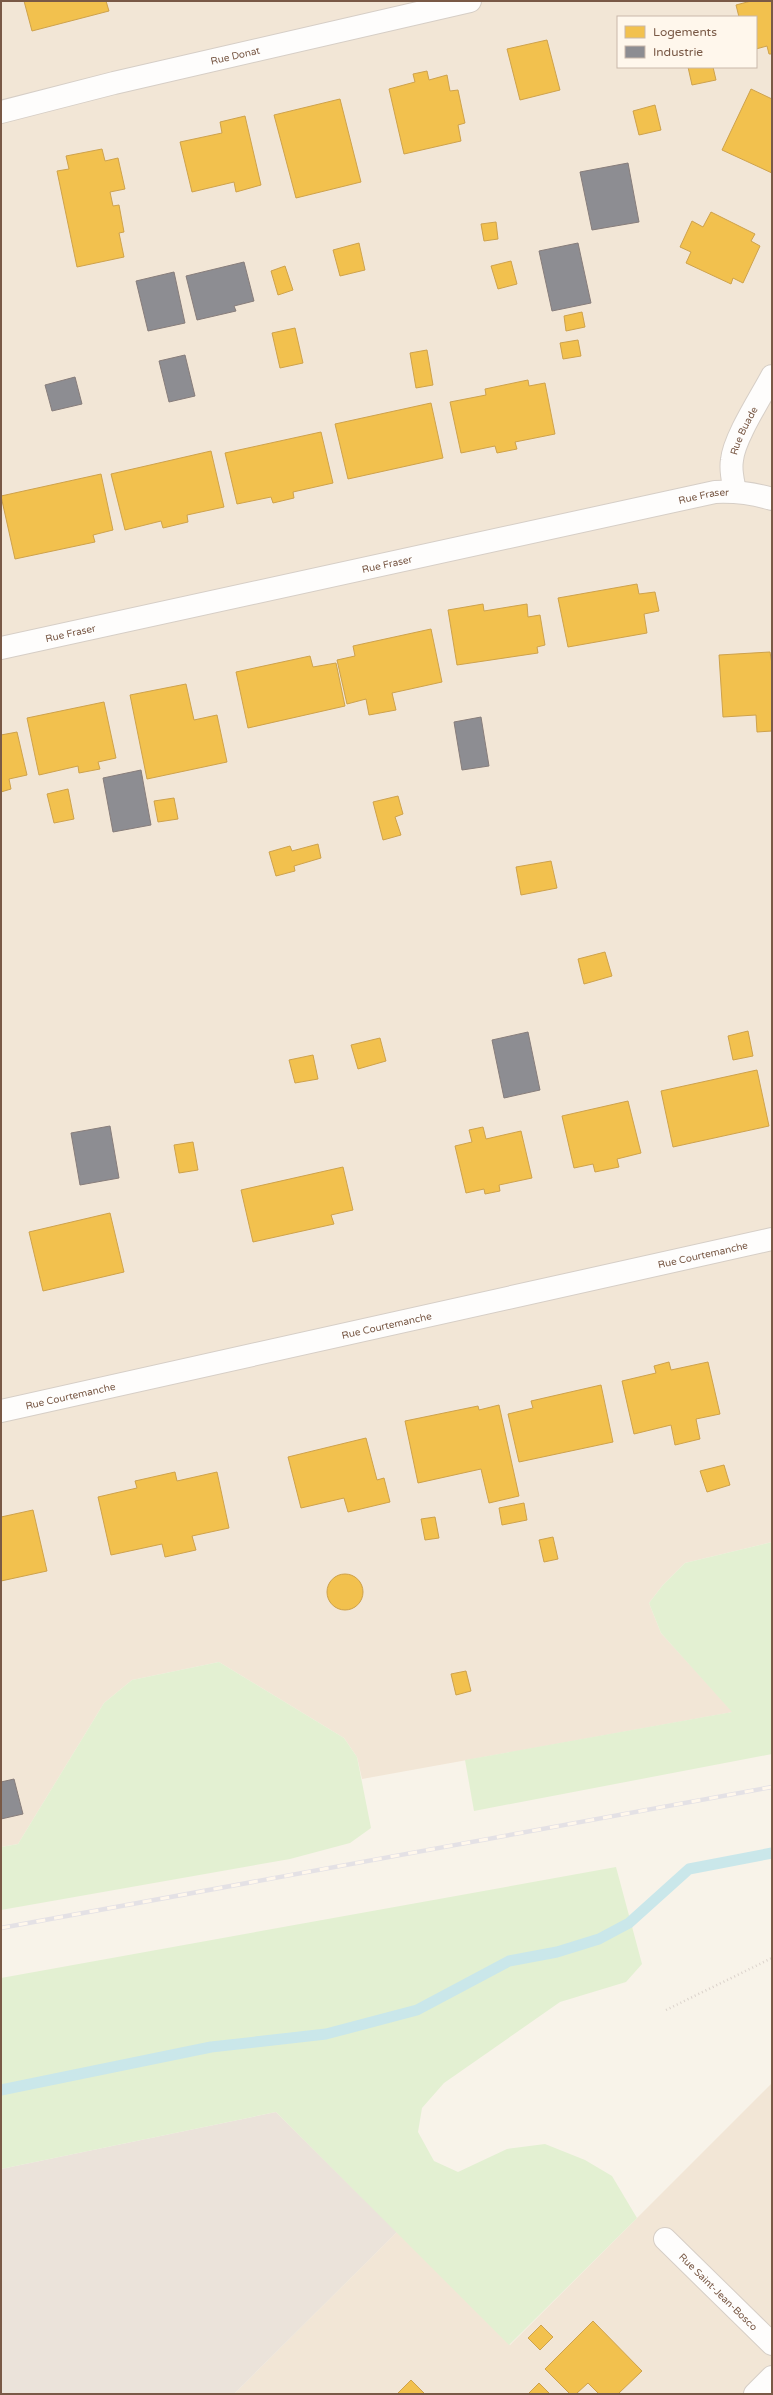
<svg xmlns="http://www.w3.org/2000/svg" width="773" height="2395" font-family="'Varela Round',sans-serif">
<rect width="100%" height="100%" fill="#f8f3e9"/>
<path fill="#f2e6d6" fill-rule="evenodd" d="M1 1H772V1542L685 1563 663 1585 649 1603 661 1633 733 1712 362 1779 357 1757 344 1738 219 1662 132 1680 104 1703 18 1844 1 1847ZM618 17H756V67H618Z
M772 2083V2394H234L397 2232 510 2345Z"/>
<path fill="#ebe3da" d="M276 2112 397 2232 234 2394H1V2169Z"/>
<path fill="#e3f0d2" d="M772 1542V1754L474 1811 465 1760 732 1712 661 1633 649 1603 663 1585 685 1563Z
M219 1662 344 1738 357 1757 371 1828 350 1843 290 1859 1 1910V1847L18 1844 104 1703 132 1680Z
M616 1867 642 1964 626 1982 560 2002 444 2083 422 2108 418 2132 434 2161 458 2172 507 2149 545 2144 585 2160 612 2176 637 2218 509 2345 276 2112 1 2169V1978Z"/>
<path fill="#f2c14e" stroke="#cea24c" d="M24 1H106L109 11 32 31Z
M751 1H772V54H769L767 46 756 49V17H739L736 5Z
M547 40 560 90 520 100 507 49Z
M688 67H713L716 80 692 85Z
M427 71 429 80 447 75 450 91 458 90 465 123 458 125 461 141 404 154 389 89 415 82 413 74Z
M751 89 772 99V173L722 150Z
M340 99 361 182 296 198 274 115Z
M655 105 661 130 639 135 633 111Z
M245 116 261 185 236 192 234 182 192 192 180 142 222 133 220 122Z
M102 149 105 161 118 158 125 189 110 192 113 206 119 205 124 232 119 233 124 257 77 267 57 171 69 169 66 156Z
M711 212 755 234 751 241 760 246 743 283 733 278 731 284 686 263 691 252 680 247 692 221 703 227Z
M496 222 498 239 484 241 481 224Z
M359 243 365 270 340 276 333 250Z
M511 261 517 284 498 289 491 266Z
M285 266 293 290 278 295 271 271Z
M582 312 585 327 566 331 564 316Z
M295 328 303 363 280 368 272 333Z
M578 340 581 356 563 359 560 343Z
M427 350 433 385 416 388 410 353Z
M528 380 529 386 545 383 555 434 515 442 517 449 497 453 495 446 461 453 450 402 486 395 485 389Z
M431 403 443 458 348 479 335 424Z
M321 432 333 483 293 492 294 498 273 503 271 497 237 504 225 453Z
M211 451 224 507 187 515 188 522 163 528 161 521 125 530 111 474Z
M101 474 113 530 93 535 95 542 15 559 1 496Z
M637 584 639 594 655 592 659 611 644 614 647 633 568 647 558 598Z
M483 604 484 611 527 604 528 617 540 615 545 645 537 647 538 653 457 665 448 610Z
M431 629 442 682 392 693 396 710 369 715 366 699 347 704 337 660 355 656 353 646Z
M770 652 772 664V731L757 732 756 715 723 717 719 655Z
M310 656 313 667 336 663 345 706 248 728 236 672Z
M186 684 194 720 217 715 227 762 147 779 130 695Z
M104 702 116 758 98 762 100 769 79 773 78 766 39 775 27 718Z
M17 732 27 775 9 779 11 789 1 792V735Z
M68 789 74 819 54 823 47 794Z
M398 796 403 814 395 817 401 835 383 840 373 802Z
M174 798 178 819 158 822 154 801Z
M318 844 321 858 294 866 295 871 276 876 269 852 290 846 292 851Z
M551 861 557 888 521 895 516 867Z
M605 952 612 976 584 984 578 959Z
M748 1031 753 1056 733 1060 728 1036Z
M380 1038 386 1061 358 1069 351 1045Z
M313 1055 318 1079 295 1083 289 1060Z
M757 1070 769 1126 673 1147 661 1091Z
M628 1101 641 1153 617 1159 619 1167 595 1172 593 1164 574 1168 562 1116Z
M483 1127 486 1139 521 1131 532 1178 499 1185 500 1191 485 1194 484 1189 466 1193 455 1146 472 1142 469 1130Z
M193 1142 198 1170 179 1173 174 1145Z
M343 1167 353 1210 331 1215 334 1224 253 1242 241 1190Z
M110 1213 124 1272 43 1291 29 1232Z
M669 1362 671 1370 708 1362 720 1414 696 1419 700 1439 675 1445 671 1425 634 1434 622 1381 656 1373 654 1366Z
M601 1385 613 1442 519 1462 508 1414 533 1408 531 1401Z
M499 1405 519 1496 489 1503 481 1469 418 1483 405 1421 478 1406 479 1410Z
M366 1438 377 1480 384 1478 390 1502 348 1512 344 1498 301 1508 288 1457Z
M724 1465 730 1485 707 1492 700 1471Z
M175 1472 177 1481 217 1472 229 1528 192 1536 196 1550 165 1557 162 1544 111 1555 98 1497 137 1488 135 1481Z
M524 1503 527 1520 502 1525 499 1508Z
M33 1510 47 1571 1 1581V1517Z
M435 1517 439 1538 425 1540 421 1519Z
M553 1537 558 1559 544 1562 539 1540Z
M327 1592a18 18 0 1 1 36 0a18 18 0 1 1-36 0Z
M466 1671 471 1691 456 1695 451 1674Z
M593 2321 642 2371 618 2394H599L588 2383 576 2394H570L545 2369Z
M541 2325 553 2337 540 2350 528 2338Z
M411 2380 425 2394H397Z
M539 2383 550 2394H528Z"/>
<path fill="#8d8d92" stroke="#877d7b" d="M628 163 639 222 592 230 580 172Z
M578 243 591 303 552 311 539 251Z
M244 262 254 301 234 306 236 311 197 320 186 276Z
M174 272 185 323 148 331 136 281Z
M185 355 195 396 169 402 159 361Z
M75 377 82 404 52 411 45 385Z
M481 717 489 766 462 770 454 722Z
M141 770 151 825 113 832 103 778Z
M528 1032 540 1090 504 1098 492 1040Z
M110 1126 119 1178 80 1185 71 1133Z
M14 1779 23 1814 1 1819V1782Z"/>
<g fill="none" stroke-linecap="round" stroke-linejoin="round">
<path stroke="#cae7ea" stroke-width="11" d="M1 2090 211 2047 326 2034 417 2010 509 1961 557 1952 599 1939 629 1923 689 1869 772 1853"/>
<defs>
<g id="minor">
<path id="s1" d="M1 112 114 83 470 1"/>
<path id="s2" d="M735 491C733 480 730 471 732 460 734 438 761 397 772 376"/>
<path id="s3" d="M1 648 715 492C736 491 752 493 772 499"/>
<path id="s4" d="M1 1411 772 1239"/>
<path id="s5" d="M665 2239 772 2344"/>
<path d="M755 2394 772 2377"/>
</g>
</defs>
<use href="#minor" stroke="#d6cec6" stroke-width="24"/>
<path stroke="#dbd2cb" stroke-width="2.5" stroke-dasharray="1 3" stroke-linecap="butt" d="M666 2010 772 1958"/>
<use href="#minor" stroke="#fefdfc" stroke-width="22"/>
<defs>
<path id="rail" d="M1 1928 772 1787"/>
</defs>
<use href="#rail" stroke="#e4e1e5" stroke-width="4.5"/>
<use href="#rail" stroke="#fff7ec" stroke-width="3" stroke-dasharray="9" stroke-linecap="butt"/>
</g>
<g text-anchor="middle" stroke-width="4" stroke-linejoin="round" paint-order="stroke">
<g font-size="10" fill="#795946" stroke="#fff7ec">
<text dy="4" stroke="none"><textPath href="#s1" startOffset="241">Rue Donat</textPath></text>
<text dy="4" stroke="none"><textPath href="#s2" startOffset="63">Rue Buade</textPath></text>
<text dy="4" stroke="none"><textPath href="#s3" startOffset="719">Rue Fraser</textPath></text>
<text dy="4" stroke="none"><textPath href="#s3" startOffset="395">Rue Fraser</textPath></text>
<text dy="4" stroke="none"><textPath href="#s3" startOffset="71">Rue Fraser</textPath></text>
<text dy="4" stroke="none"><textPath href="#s4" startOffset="719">Rue Courtemanche</textPath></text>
<text dy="4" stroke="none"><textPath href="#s4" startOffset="395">Rue Courtemanche</textPath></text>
<text dy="4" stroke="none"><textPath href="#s4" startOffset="71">Rue Courtemanche</textPath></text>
<text dy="4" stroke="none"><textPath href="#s5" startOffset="75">Rue Saint-Jean-Bosco</textPath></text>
</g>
</g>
<rect width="773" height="2395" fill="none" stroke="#795946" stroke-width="4"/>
<rect x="617" y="16" width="140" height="52" fill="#fff7ec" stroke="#c9b8aa"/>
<rect x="625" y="26" width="20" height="12" fill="#f2c14e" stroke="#c9b8aa"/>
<text x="653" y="36" font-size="12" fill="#795946">Logements</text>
<rect x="625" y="46" width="20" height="12" fill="#8d8d92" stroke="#c9b8aa"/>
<text x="653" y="56" font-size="12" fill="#795946">Industrie</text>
</svg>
